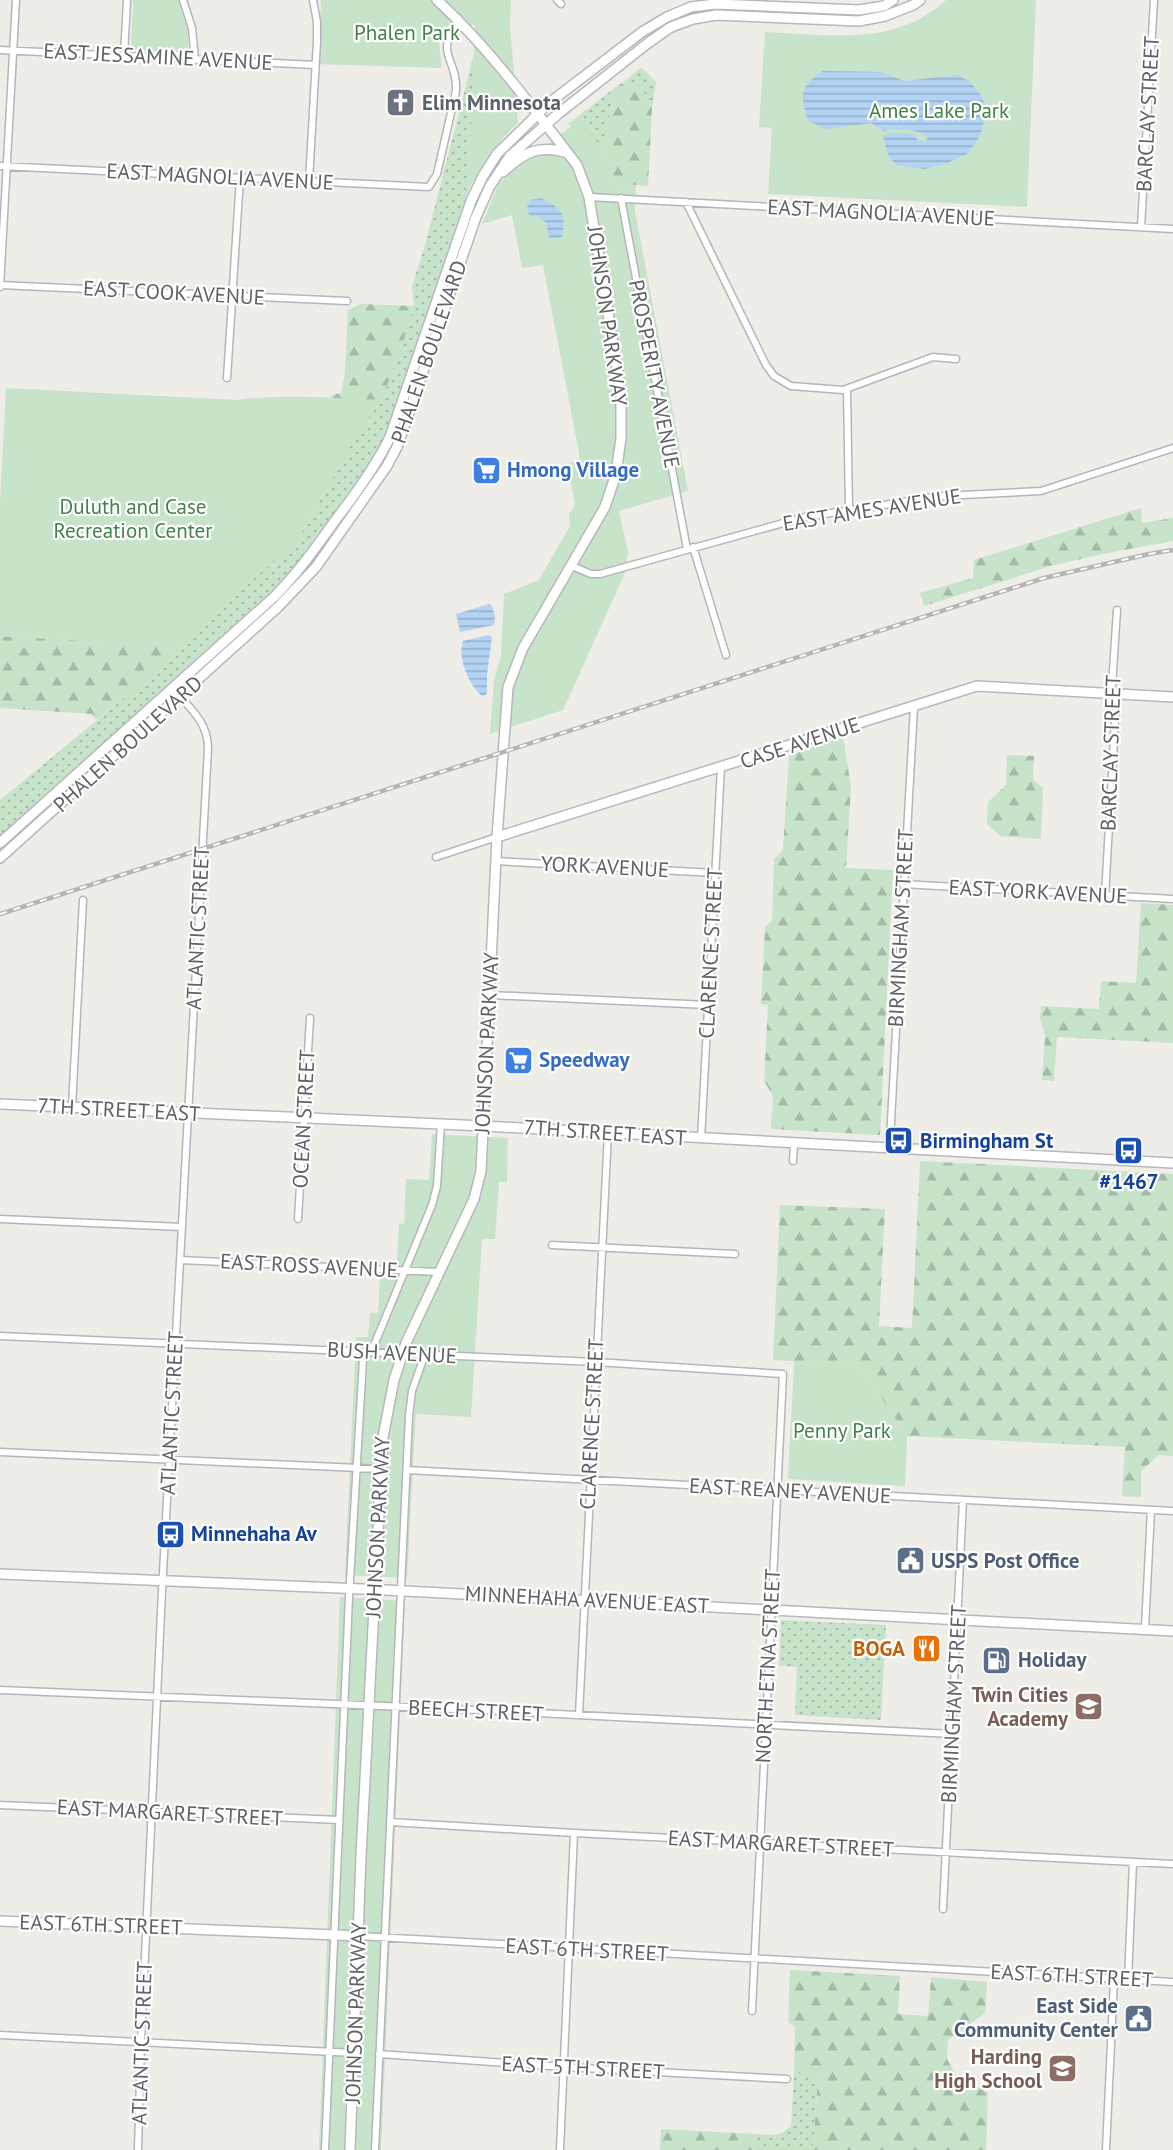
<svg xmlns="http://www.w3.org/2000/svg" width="1173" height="2150" font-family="'PT Sans',sans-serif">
<defs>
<pattern id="grass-dots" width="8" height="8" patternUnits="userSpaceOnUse" patternTransform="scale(1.5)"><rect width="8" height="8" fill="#c7e3c9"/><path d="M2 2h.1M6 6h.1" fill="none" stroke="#a5bba7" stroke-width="1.8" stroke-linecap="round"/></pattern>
<pattern id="forest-firs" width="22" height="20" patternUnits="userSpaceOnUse" patternTransform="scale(1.5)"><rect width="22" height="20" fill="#c7e3c9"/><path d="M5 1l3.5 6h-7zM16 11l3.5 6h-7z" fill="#a5bba7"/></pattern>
<pattern id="water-rules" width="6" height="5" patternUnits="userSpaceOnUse" patternTransform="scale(1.5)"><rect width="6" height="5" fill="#b2d3f4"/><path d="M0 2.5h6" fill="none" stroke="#94afc9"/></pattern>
</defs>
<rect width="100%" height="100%" fill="#efede7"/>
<path fill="url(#grass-dots)" d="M475 50 468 191 385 437 378 452 297 565 279 584 0 837V800L130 693 178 646 299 538 358 433 381 400 414 306 412 286 425 245Z
M641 67 656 82 652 108 641 87 625 81Z
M616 87 602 147 568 124Z
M173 689 179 697 0 858V843Z
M781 1620 886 1625 881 1720 795 1715 797 1667 779 1666Z
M794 2073 818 2074 813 2150H756V2134C770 2135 781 2137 791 2126Z"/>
<path fill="url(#forest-firs)" d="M625 81 641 87 652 108 648 186 615 184 606 153 602 147 616 87Z
M360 304 414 306 398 358 381 400 358 433 341 463 311 502 299 538 178 646 130 693 96 720 92 714 0 708V636L110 642 322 417 332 395 341 393 345 372 348 310Z
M1141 508 1142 523 1173 518V541L1102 554 1051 566 924 606 920 593 973 578 974 560Z
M843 737 851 786 846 868 893 870 880 1135 771 1129 773 1096 764 1081 768 1005 761 1004 765 927 772 921 774 859 783 850 789 755Z
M1007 755 1034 756 1033 780 1043 788 1041 839 1000 836 987 824 988 802 1006 785Z
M1141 903 1173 905V1043L1057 1037 1054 1081 1042 1080 1045 1036 1040 1018 1041 1006 1099 1009 1101 981 1136 983Z
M920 1161 1173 1174V1456L1159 1455 1141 1471V1497L1122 1496 1125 1447 907 1436 861 1368 794 1364 793 1361 773 1360 780 1205 885 1209 879 1326 912 1328Z
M790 1970 900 1976 898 2014 928 2016 931 1977 987 1982 985 2013 948 2040 947 2059 958 2078 988 2092 986 2150H813L818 2075 794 2073 795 2027 788 2022Z
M661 2129 756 2134V2150H660Z"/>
<path fill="#c7e3c9" d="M133 0H178L188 31V53L131 50Z
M320 0H511L510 25 518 123C496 143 482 165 468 191L475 25 449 24 439 43 442 68 317 64 321 4Z
M946 0H1036L1027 207 768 194 772 128 759 127 765 32C828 35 896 47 946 0Z
M580 120 606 153 615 184 636 185 635 211 688 491 619 511 628 552 625 573 563 710 490 734 494 680 501 656 504 594 539 580 570 526 569 514 575 506 568 464 580 458 543 265 522 268 512 215 482 224 499 183 510 172Z
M6 388 237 400C285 394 333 398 381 400L358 433 299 538 178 646 0 636V502Z
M432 1134 508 1138 507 1182H499L495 1239H482L471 1417 416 1414 407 1578 345 1575 356 1337H368L370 1313H378L381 1261 397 1262 399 1223 404 1224 406 1179 429 1180Z
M794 1364 861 1368 907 1436 905 1486 788 1479Z
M340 1597 405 1601 381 2150H319Z"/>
<path fill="url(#water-rules)" d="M823 71 881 72 905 81 957 75 969 81 981 95 987 110 980 136 967 154 945 164 924 169 897 165 889 158 883 136C894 131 904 133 915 134L917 140 925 142 928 137C914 128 899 128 883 131L871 123 827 129 808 121C800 96 799 86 823 71Z
M541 198C563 210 566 212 562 237L551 239 549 237 546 223 537 216H530C526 211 527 205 530 200Z
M489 604 492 606 495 616 494 625 460 632 456 614Z
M489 635 492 637 487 675V694L482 696C469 685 457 658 463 641Z"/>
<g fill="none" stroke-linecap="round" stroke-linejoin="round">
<defs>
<path id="street" d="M183 0 192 28 195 60
M557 0 561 4
M0 50 315 65
M124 56 127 0
M0 166 429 187 437 174 456 91C458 58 432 53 460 22
M309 181 317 41V22L313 0
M589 197 1173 229
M621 198 687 549
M686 202 766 365 774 376 791 386 843 390 933 357 956 359
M1141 227 1154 0
M0 285 347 301
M0 287 16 0
M227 378 240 178
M847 389 849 510
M693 547 726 655
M572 566 591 574H600L805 517 942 496 1041 491 1173 448
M436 857 497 837
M496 861 715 873
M903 884 1173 899
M1105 896 1116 703 1112 686 1117 610
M489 995 708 1005
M72 1107 83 900
M701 1139 721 767
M892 1149 890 1139 914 707
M793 1161 794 1144
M0 1219 182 1227
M298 1219 310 1018
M552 1245 735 1254
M180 1260 438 1272
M0 1336 596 1362 783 1374 752 2011
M0 1452 381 1469
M407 1470 1173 1511
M1145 1629 1151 1510
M0 1690 478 1710 952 1734
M579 1715 608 1133
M0 1805 339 1820
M390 1822 574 1833 1173 1864
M943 1909 963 1500
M359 1936 1173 1982
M1128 1980 1133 1862
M0 2035 354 2053
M379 2054 564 2067 787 2079
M138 2150 141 2042 162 1591 208 748C208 722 189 707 173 689
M325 2150 349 1597 363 1360 375 1343 432 1205 437 1186 441 1124
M375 2150 409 1416 412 1391 425 1354
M560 2150 574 1833
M1106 2150 1114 1979"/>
<path id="secondary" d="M503 172C524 152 539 144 568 153
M497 837 977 686 1173 697
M0 843 274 597C298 573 317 546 337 518 357 492 376 466 390 437L471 201 483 176 497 154 549 103 642 32 667 17 691 7 715 4 859 10 884 6 893 0
M0 858 278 607 316 567 387 466 397 447 476 217 490 186 510 156 558 114 648 43 671 27 693 19 716 15 859 21 885 16 913 5 920 0
M0 1104 484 1126 1173 1163
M0 1574 386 1590 1173 1631
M0 1921 359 1936
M350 2150 361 1856 383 1437 394 1380 406 1343 474 1199 481 1171 497 837 508 687 523 648 605 507 616 474 621 438V393L589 197 577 165C533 108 490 49 437 0"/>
</defs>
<use href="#street" stroke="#b4b6ba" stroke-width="9"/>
<use href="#secondary" stroke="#b6b8bc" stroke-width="12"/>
<use href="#street" stroke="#fff" stroke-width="6"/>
<use href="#secondary" stroke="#fff" stroke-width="9"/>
<defs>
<path id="rail" d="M0 914 1044 578 1149 554 1173 550"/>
</defs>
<use href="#rail" stroke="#b4b5b5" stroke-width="4.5"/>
<use href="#rail" stroke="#fff" stroke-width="2" stroke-dasharray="7" stroke-linecap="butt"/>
</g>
<defs>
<symbol id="church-square" viewBox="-11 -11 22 22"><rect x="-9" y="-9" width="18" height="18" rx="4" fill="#6b7280" stroke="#fff"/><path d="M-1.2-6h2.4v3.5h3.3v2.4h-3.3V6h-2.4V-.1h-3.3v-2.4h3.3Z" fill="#fff"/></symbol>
<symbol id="supermarket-square" viewBox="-11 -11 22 22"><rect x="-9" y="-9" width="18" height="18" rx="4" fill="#3f7fe0" stroke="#fff"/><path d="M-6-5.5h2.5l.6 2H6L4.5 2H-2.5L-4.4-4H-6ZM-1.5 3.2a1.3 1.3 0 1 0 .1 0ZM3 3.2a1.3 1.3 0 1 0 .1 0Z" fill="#fff"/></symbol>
<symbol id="bus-square" viewBox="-11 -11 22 22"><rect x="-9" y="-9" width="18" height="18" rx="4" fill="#1a4fb4" stroke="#fff"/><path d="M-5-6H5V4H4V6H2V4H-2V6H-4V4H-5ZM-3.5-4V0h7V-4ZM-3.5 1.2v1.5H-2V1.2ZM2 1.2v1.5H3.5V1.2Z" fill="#fff"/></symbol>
<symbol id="civic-square" viewBox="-11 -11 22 22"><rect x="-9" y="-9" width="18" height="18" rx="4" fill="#5c6f8a" stroke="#fff"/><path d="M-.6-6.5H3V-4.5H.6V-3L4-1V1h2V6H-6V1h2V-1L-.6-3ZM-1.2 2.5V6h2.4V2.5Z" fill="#fff"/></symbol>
<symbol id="restaurant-square" viewBox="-11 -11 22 22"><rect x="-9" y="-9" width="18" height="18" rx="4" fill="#e8710a" stroke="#fff"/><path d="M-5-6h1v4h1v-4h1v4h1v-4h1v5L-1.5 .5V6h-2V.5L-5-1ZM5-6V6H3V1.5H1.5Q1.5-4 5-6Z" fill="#fff"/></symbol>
<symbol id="fuel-square" viewBox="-11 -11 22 22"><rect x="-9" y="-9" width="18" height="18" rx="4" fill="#5c6f8a" stroke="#fff"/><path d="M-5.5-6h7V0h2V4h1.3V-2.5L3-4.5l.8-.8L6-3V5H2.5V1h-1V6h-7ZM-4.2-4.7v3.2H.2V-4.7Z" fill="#fff"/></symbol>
<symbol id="school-square" viewBox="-11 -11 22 22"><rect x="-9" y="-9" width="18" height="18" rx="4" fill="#8d6e63" stroke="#fff"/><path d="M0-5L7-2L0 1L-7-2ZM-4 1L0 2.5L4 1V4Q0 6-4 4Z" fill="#fff"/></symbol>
</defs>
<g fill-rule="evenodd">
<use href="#church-square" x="384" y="86" width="33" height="33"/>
<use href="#supermarket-square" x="470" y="454" width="33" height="33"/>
<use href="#supermarket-square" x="502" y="1044" width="33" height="33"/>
<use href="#bus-square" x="882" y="1124" width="33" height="33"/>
<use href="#bus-square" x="1112" y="1134" width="33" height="33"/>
<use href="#bus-square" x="154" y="1518" width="33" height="33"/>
<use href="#civic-square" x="894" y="1544" width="33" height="33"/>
<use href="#restaurant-square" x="910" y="1632" width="33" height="33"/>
<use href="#fuel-square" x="980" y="1644" width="33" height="33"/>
<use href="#school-square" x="1072" y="1690" width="33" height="33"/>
<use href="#civic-square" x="1122" y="2002" width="33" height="33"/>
<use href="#school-square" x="1046" y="2052" width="33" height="33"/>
</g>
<g text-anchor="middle" stroke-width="4.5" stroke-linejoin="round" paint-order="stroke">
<g font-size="21" fill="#428149" stroke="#fff">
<text x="407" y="40">Phalen Park</text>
<text x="939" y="118">Ames Lake Park</text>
<text x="133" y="514">Duluth and Case<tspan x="133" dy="24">Recreation Center</tspan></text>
<text x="842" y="1438">Penny Park</text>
</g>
<g font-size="21" fill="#5f6165" stroke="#fff">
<text transform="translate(158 57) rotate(3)" y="7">EAST JESSAMINE AVENUE</text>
<text transform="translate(1148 114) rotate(-87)" y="7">BARCLAY STREET</text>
<text transform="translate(220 177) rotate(3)" y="7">EAST MAGNOLIA AVENUE</text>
<text transform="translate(881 213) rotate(3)" y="7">EAST MAGNOLIA AVENUE</text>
<text transform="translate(174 293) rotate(3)" y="7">EAST COOK AVENUE</text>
<text transform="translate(607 316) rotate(82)" y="7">JOHNSON PARKWAY</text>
<text transform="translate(429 352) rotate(-71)" y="7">PHALEN BOULEVARD</text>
<text transform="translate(654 374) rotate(79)" y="7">PROSPERITY AVENUE</text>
<text transform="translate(872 510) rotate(-9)" y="7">EAST AMES AVENUE</text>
<text transform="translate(800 743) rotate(-18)" y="7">CASE AVENUE</text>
<text transform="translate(128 744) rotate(-42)" y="7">PHALEN BOULEVARD</text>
<text transform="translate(1111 753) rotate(-88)" y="7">BARCLAY STREET</text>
<text transform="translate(605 867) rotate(3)" y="7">YORK AVENUE</text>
<text transform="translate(1038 892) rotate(3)" y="7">EAST YORK AVENUE</text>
<text transform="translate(198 928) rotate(-87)" y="7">ATLANTIC STREET</text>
<text transform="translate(901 928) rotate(-87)" y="7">BIRMINGHAM STREET</text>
<text transform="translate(711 953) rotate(-87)" y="7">CLARENCE STREET</text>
<text transform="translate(487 1043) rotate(-87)" y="7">JOHNSON PARKWAY</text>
<text transform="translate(119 1110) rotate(3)" y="7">7TH STREET EAST</text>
<text transform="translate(304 1119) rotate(-87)" y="7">OCEAN STREET</text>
<text transform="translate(605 1133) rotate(4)" y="7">7TH STREET EAST</text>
<text transform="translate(309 1266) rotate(3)" y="7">EAST ROSS AVENUE</text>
<text transform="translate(392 1353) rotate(3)" y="7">BUSH AVENUE</text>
<text transform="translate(172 1413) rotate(-87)" y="7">ATLANTIC STREET</text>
<text transform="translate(592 1424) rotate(-87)" y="7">CLARENCE STREET</text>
<text transform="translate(790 1491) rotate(3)" y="7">EAST REANEY AVENUE</text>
<text transform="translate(378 1527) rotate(-87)" y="7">JOHNSON PARKWAY</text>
<text transform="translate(587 1600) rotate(3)" y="7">MINNEHAHA AVENUE EAST</text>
<text transform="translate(768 1666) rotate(-87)" y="7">NORTH ETNA STREET</text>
<text transform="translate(954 1704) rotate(-87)" y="7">BIRMINGHAM STREET</text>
<text transform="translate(476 1711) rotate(3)" y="7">BEECH STREET</text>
<text transform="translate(170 1813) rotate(3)" y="7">EAST MARGARET STREET</text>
<text transform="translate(781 1844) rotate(3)" y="7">EAST MARGARET STREET</text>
<text transform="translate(101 1925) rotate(2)" y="7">EAST 6TH STREET</text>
<text transform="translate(587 1950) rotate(3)" y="7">EAST 6TH STREET</text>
<text transform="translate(1072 1976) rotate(3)" y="7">EAST 6TH STREET</text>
<text transform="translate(356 2013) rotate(-88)" y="7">JOHNSON PARKWAY</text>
<text transform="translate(142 2043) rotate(-88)" y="7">ATLANTIC STREET</text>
<text transform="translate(583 2068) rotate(3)" y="7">EAST 5TH STREET</text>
</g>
<g font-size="21" font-weight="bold" fill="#5b616d" stroke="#fff" text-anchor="start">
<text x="422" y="110">Elim Minnesota</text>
</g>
<g font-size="21" font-weight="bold" fill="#366cbe" stroke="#fff" text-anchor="start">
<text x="507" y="477">Hmong Village</text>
<text x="539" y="1067">Speedway</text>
</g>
<g font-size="21" font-weight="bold" fill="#164399" stroke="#fff" text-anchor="start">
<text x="920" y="1148">Birmingham St</text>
<text x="1129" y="1189" text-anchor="middle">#1467</text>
<text x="191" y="1541">Minnehaha Av</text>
</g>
<g font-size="21" font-weight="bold" fill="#4e5e75" stroke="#fff" text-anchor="start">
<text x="931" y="1568">USPS Post Office</text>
<text x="1018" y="1667">Holiday</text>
<text x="1118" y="2013" text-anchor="end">East Side<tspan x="1118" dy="24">Community Center</tspan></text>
</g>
<g font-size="21" font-weight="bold" fill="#c56008" stroke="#fff" text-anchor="end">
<text x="905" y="1656">BOGA</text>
</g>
<g font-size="21" font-weight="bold" fill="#785e54" stroke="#fff" text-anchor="end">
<text x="1068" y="1702">Twin Cities<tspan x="1068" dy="24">Academy</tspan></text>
<text x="1042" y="2064">Harding<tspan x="1042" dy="24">High School</tspan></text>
</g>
</g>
</svg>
